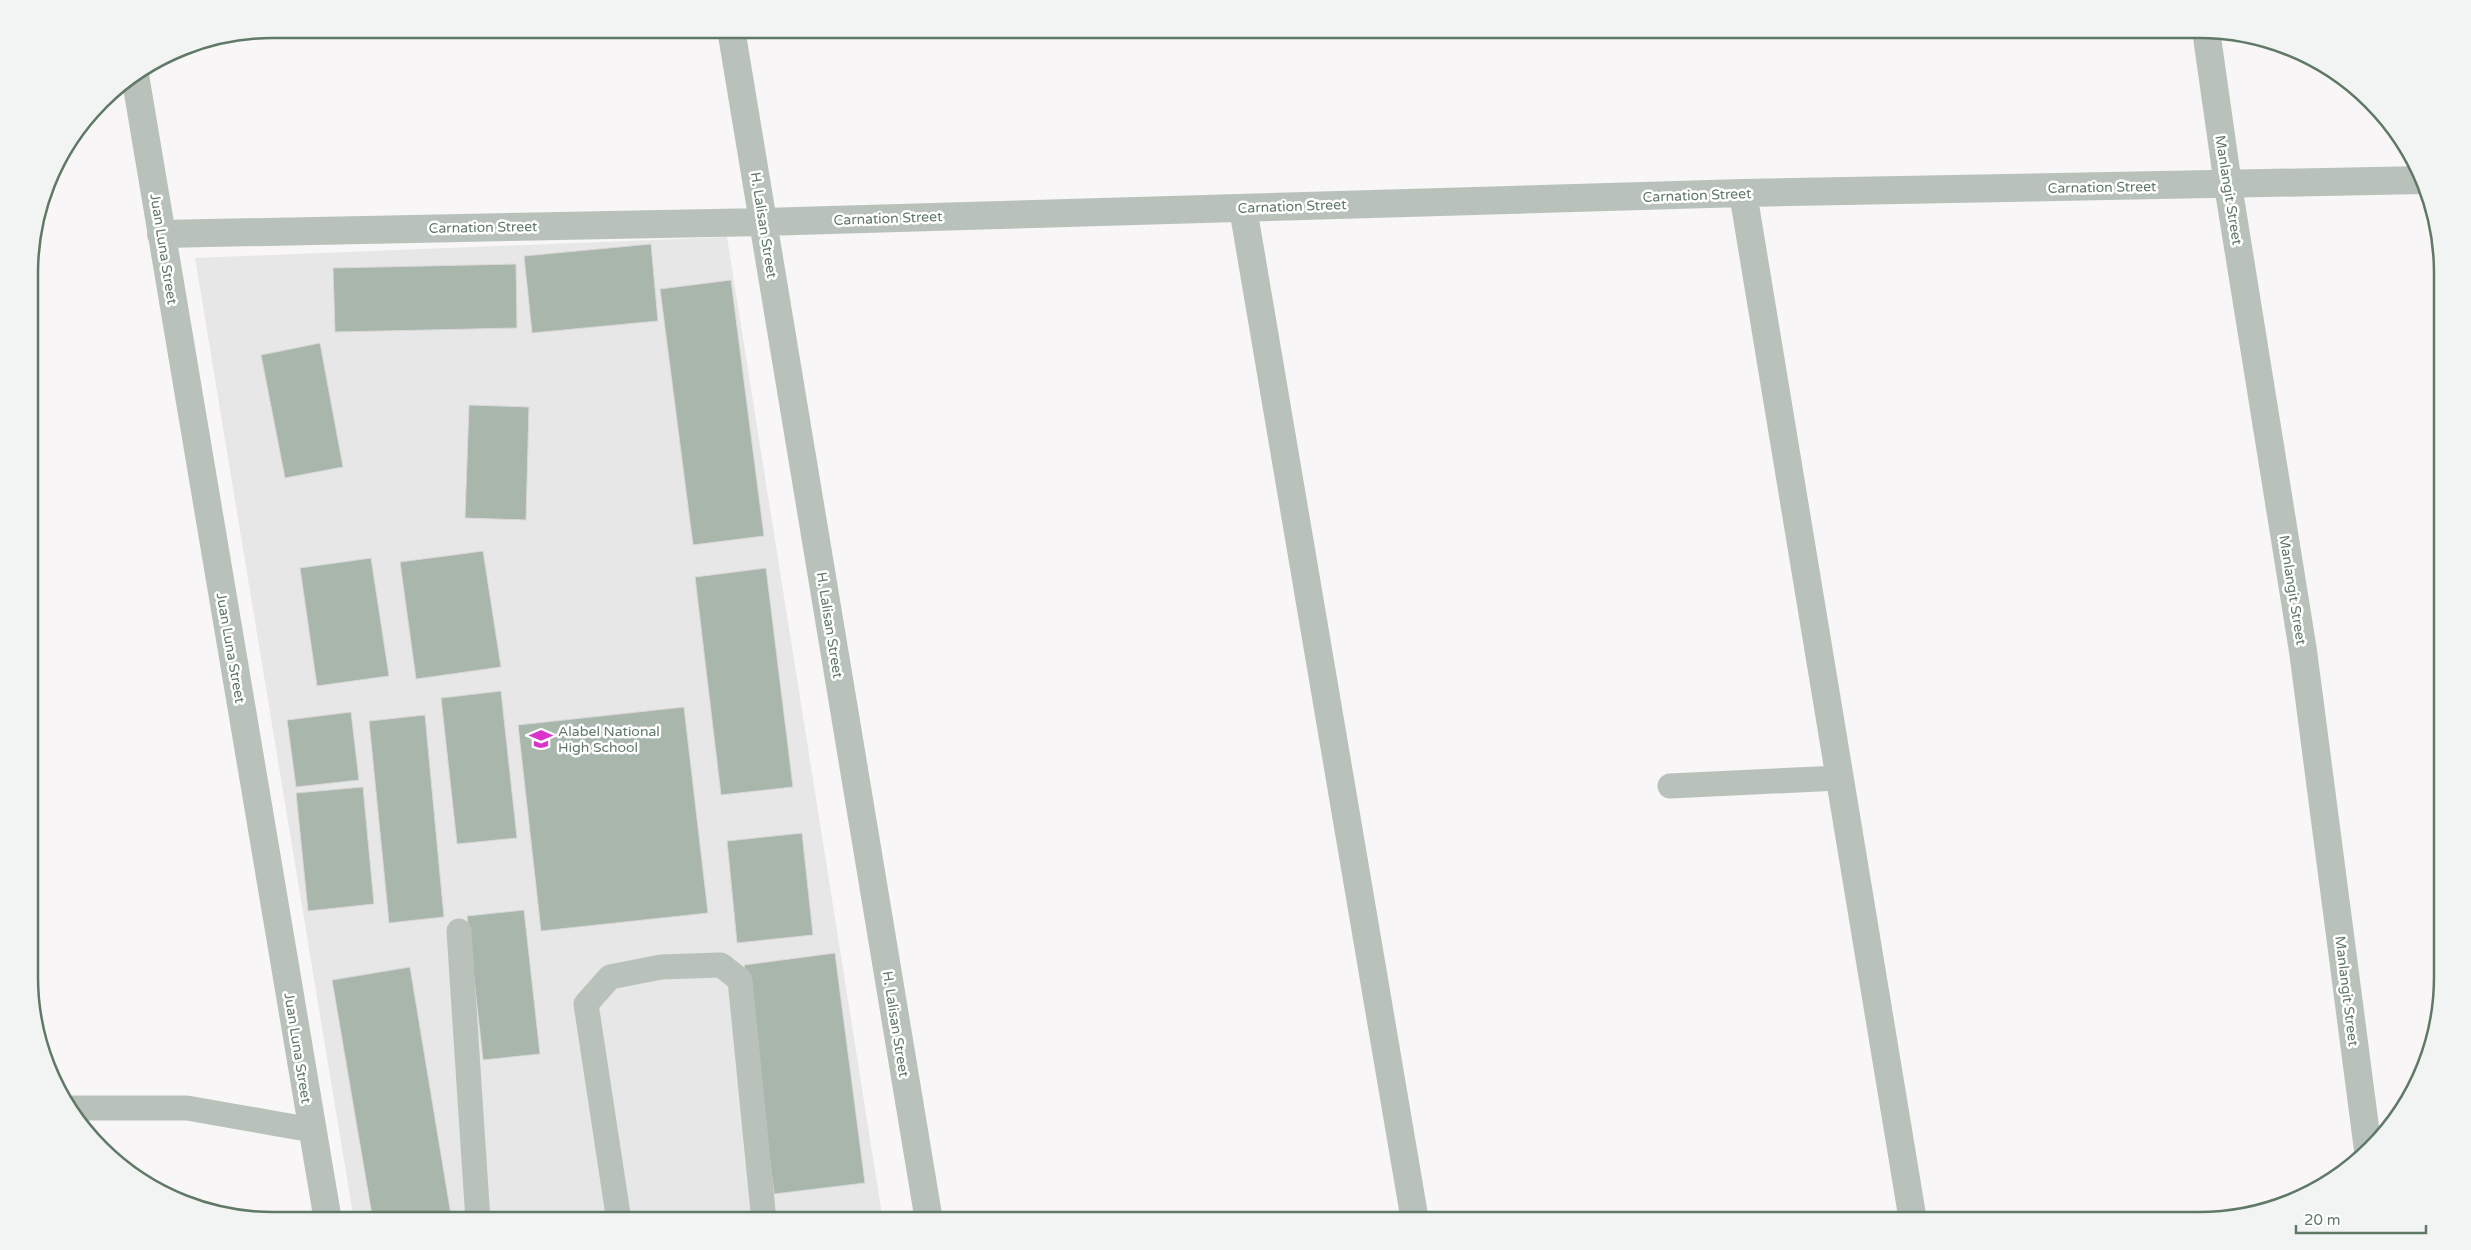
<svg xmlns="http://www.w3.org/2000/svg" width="2471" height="1250" font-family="'Varela Round',sans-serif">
<rect width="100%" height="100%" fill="#f8f6f6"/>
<path fill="#e6e7e6" d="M727 237 883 1221H354L195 258Z"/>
<path fill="#a9b6ac" stroke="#dad8d9" d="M651 244 658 321 532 333 524 256Z
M516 264 517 328 335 332 333 268Z
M731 280 764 536 693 545 660 289Z
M320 343 343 467 285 478 261 355Z
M469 405 529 407 526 520 465 518Z
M483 551 501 667 416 679 400 562Z
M371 558 389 676 317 686 300 568Z
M766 568 793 787 721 795 695 577Z
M501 691 517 838 457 844 441 698Z
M684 707 708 913 541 931 518 725Z
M351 712 359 780 296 787 287 720Z
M425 715 444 917 389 923 369 721Z
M363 787 374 904 308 911 296 793Z
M802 833 813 935 737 943 727 841Z
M524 910 540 1054 483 1060 467 916Z
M835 953 865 1183 774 1194 744 965Z
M410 967 452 1221H373L332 980Z"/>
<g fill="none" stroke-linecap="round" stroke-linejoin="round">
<path stroke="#b8c2bb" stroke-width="25" d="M1670 786 1839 778
M459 931 478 1221
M69 1108H187L312 1130
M619 1221 586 1004 610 977 661 967 721 965 740 980 764 1221"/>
<path stroke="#b8c2bb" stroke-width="28" d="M731 29 929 1221
M135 75 328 1221
M1743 193 1913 1221
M1243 208 1415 1221
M161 234 763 222 1743 193 2424 180"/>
<path stroke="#b8c2bb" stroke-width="28" d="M2206 30 2228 185 2303 651 2368 1150"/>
</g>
<defs>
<symbol id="school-bare" viewBox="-9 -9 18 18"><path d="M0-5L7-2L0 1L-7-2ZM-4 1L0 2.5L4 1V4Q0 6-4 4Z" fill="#db34cd" stroke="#fff" stroke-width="2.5" paint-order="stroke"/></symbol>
</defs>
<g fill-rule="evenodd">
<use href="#school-bare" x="525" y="723" width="32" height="32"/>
</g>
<g text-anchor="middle" stroke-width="5" stroke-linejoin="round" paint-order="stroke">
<g font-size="14" fill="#607967" stroke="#fff">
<text transform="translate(2102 187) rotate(-1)" y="5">Carnation Street</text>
<text transform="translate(2229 190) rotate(81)" y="5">Manlangit Street</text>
<text transform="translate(1697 195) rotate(-2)" y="5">Carnation Street</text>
<text transform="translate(1292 206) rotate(-2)" y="5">Carnation Street</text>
<text transform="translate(888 218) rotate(-2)" y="5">Carnation Street</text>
<text transform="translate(764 225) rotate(81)" y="5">H. Lalisan Street</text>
<text transform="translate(483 227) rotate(-1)" y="5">Carnation Street</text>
<text transform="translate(164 249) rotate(81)" y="5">Juan Luna Street</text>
<text transform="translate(2293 590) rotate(81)" y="5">Manlangit Street</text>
<text transform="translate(830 625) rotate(81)" y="5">H. Lalisan Street</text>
<text transform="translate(231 648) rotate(80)" y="5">Juan Luna Street</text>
<text transform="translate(2347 991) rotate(83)" y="5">Manlangit Street</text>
<text transform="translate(896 1024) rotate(81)" y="5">H. Lalisan Street</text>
<text transform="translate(298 1048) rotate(81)" y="5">Juan Luna Street</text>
</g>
<g font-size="14" fill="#607967" stroke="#fff" text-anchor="start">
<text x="558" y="736">Alabel National<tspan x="558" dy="16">High School</tspan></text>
</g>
</g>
<path d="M0 0H2471V1250H0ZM273 38H2199A235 235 0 0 1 2434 273V977A235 235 0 0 1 2199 1212H273A235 235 0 0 1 38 977V273A235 235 0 0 1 273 38Z" fill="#f2f4f3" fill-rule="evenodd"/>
<path fill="none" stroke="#607967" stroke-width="2.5" d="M273 38H2199A235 235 0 0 1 2434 273V977A235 235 0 0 1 2199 1212H273A235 235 0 0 1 38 977V273A235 235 0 0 1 273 38Z"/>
<path d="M2296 1225v8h130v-8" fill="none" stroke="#607967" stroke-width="2.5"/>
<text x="2304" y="1225" font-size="15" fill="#607967" stroke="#ffffff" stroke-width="4" paint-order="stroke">20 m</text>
</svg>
